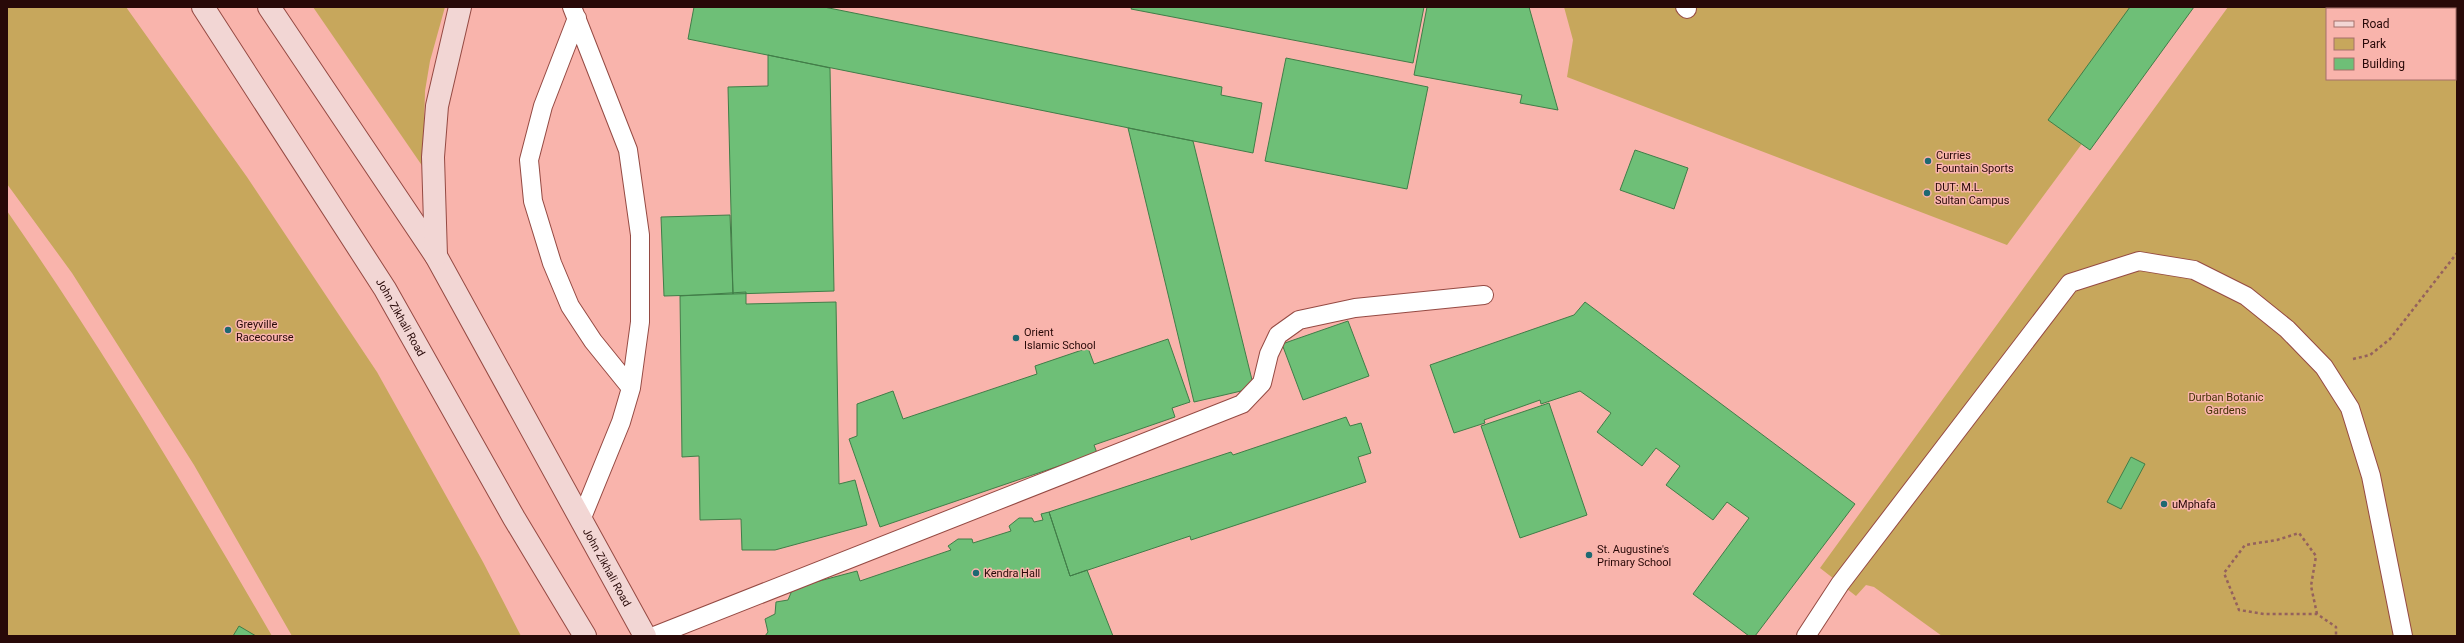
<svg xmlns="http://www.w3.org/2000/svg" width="2464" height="643" font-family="Roboto,sans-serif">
<rect width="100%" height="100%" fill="#f9b4ac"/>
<path fill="#c7a75c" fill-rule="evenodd" d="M7 7H126L247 177 377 372 483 562 521 636H292L194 465 72 273 7 184Z
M313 7H445L430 61 425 91 423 167Z
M1564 7H2183L2007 245 1567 77 1573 40Z
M2228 7H2457V636H1942L1874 587 1866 585 1856 596 1820 568ZM2327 9H2455V79H2327Z
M7 211C103 349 188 491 272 636H7Z"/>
<path fill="#6ebf77" stroke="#417d48" d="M694 7H824L1222 87 1221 95 1262 103 1253 153 688 39Z
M1132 7H1424L1413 63 1131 9Z
M1427 7H1529L1558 110 1520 103 1522 95 1414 75Z
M2130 7H2194L2090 150 2048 120Z
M768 55 830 68 834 291 733 294 728 87 768 86Z
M1286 58 1428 87 1407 189 1265 161Z
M1128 128 1193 141 1254 388 1194 402Z
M1635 150 1688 168 1674 209 1620 190Z
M730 215 733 294 664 296 661 217Z
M746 292V304L836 302 839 484 855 480 867 525 775 550H742L741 519 700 520 699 456 682 457 680 296Z
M1585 302 1855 504 1755 636H1749L1693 594 1749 518 1727 502 1713 520 1666 485 1680 466 1656 448 1642 466 1597 432 1611 413 1580 391 1541 404 1540 400 1484 420 1485 423 1454 433 1430 365 1574 315Z
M1348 321 1369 376 1303 400 1282 344Z
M1168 339 1190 402 1172 408 1175 417 1094 445 1097 453 880 527 849 439 857 436V404L893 391 903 419 1037 374 1035 366 1088 348 1094 364Z
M1549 403 1587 515 1520 538 1481 426Z
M1346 417 1350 426 1361 423 1371 453 1358 457 1366 482 1191 540 1190 536 1070 576 1049 512 1231 452 1233 455Z
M2131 457 2145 464 2121 509 2107 502Z
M1049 512 1070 576 1087 570 1113 636H765L768 632 765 619 775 614 776 602 788 600 793 588 857 571 860 581 951 550 948 546 958 539H972L973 543 1011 531 1009 526 1019 518H1032L1034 522 1043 520 1041 514Z
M239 626 256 636H233Z"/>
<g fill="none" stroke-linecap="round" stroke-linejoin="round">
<defs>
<path id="lane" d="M572 7 628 150 640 235V322L631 388 621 422 581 520
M1685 7 1687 9
M577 18 543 106 529 160 533 201 552 263 570 306 593 341 631 388
M654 636 1242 404 1262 383 1269 354 1278 335 1299 320 1355 308 1484 295
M1806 636 1840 584 2070 283 2139 261 2194 270 2246 296 2287 329 2324 367 2350 408 2371 476 2403 636"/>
<g id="secondary">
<path id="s1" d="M203 7 385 289 514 518 585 636"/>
<path id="s2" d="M269 7 436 256 645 636"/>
<path d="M436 256 433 157 437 106 460 7"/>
</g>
</defs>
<use href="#lane" stroke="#954a43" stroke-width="20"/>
<use href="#secondary" stroke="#954a43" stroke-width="24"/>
<path stroke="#94615d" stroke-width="2.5" stroke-dasharray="3 3" stroke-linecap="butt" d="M2353 359 2370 355 2390 339 2457 253
M2317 614 2311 586 2316 556 2299 533 2277 540 2245 545 2224 573 2239 610 2264 614H2317L2336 627V636"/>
<use href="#lane" stroke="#fff" stroke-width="18"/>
<use href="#secondary" stroke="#f2d6d4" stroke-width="22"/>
</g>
<g fill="#1e6972" stroke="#f9b4ac" stroke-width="1.5">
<circle cx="1928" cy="161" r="4"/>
<circle cx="1927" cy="193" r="4"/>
<circle cx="228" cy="330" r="4"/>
<circle cx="1016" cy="338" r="4"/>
<circle cx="2164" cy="504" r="4"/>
<circle cx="1589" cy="555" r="4"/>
<circle cx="976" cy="573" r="4"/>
</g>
<g text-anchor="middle" stroke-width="3" stroke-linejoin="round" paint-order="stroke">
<g font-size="11" fill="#280908" stroke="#f9b4ac" text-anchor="start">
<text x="1936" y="159">Curries<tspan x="1936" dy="13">Fountain Sports</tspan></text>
<text x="1935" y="191">DUT: M.L.<tspan x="1935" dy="13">Sultan Campus</tspan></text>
<text x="236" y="328">Greyville<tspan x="236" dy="13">Racecourse</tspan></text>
<text x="1024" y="336">Orient<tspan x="1024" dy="13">Islamic School</tspan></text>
<text x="2172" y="508">uMphafa</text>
<text x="1597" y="553">St. Augustine's<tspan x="1597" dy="13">Primary School</tspan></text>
<text x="984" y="577">Kendra Hall</text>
</g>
<g font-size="11" fill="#280908" stroke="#f9b4ac">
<text dy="4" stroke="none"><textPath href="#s1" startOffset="368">John Zikhali Road</textPath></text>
<text dy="4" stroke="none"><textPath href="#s2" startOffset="655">John Zikhali Road</textPath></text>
</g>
<g font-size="11" fill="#423103" stroke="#f9b4ac">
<text x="2226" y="401">Durban Botanic<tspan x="2226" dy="13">Gardens</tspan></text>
</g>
</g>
<rect width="2464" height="643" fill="none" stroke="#280908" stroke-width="16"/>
<rect x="2326" y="8" width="130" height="72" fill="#f9b4ac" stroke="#a5706a"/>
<rect x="2334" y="21" width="20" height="6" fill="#f2d6d4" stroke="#a5706a"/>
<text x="2362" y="28" font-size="12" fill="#280908">Road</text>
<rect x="2334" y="38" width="20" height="12" fill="#c7a75c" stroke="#a5706a"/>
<text x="2362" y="48" font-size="12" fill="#280908">Park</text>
<rect x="2334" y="58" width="20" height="12" fill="#6ebf77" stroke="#a5706a"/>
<text x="2362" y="68" font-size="12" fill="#280908">Building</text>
</svg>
